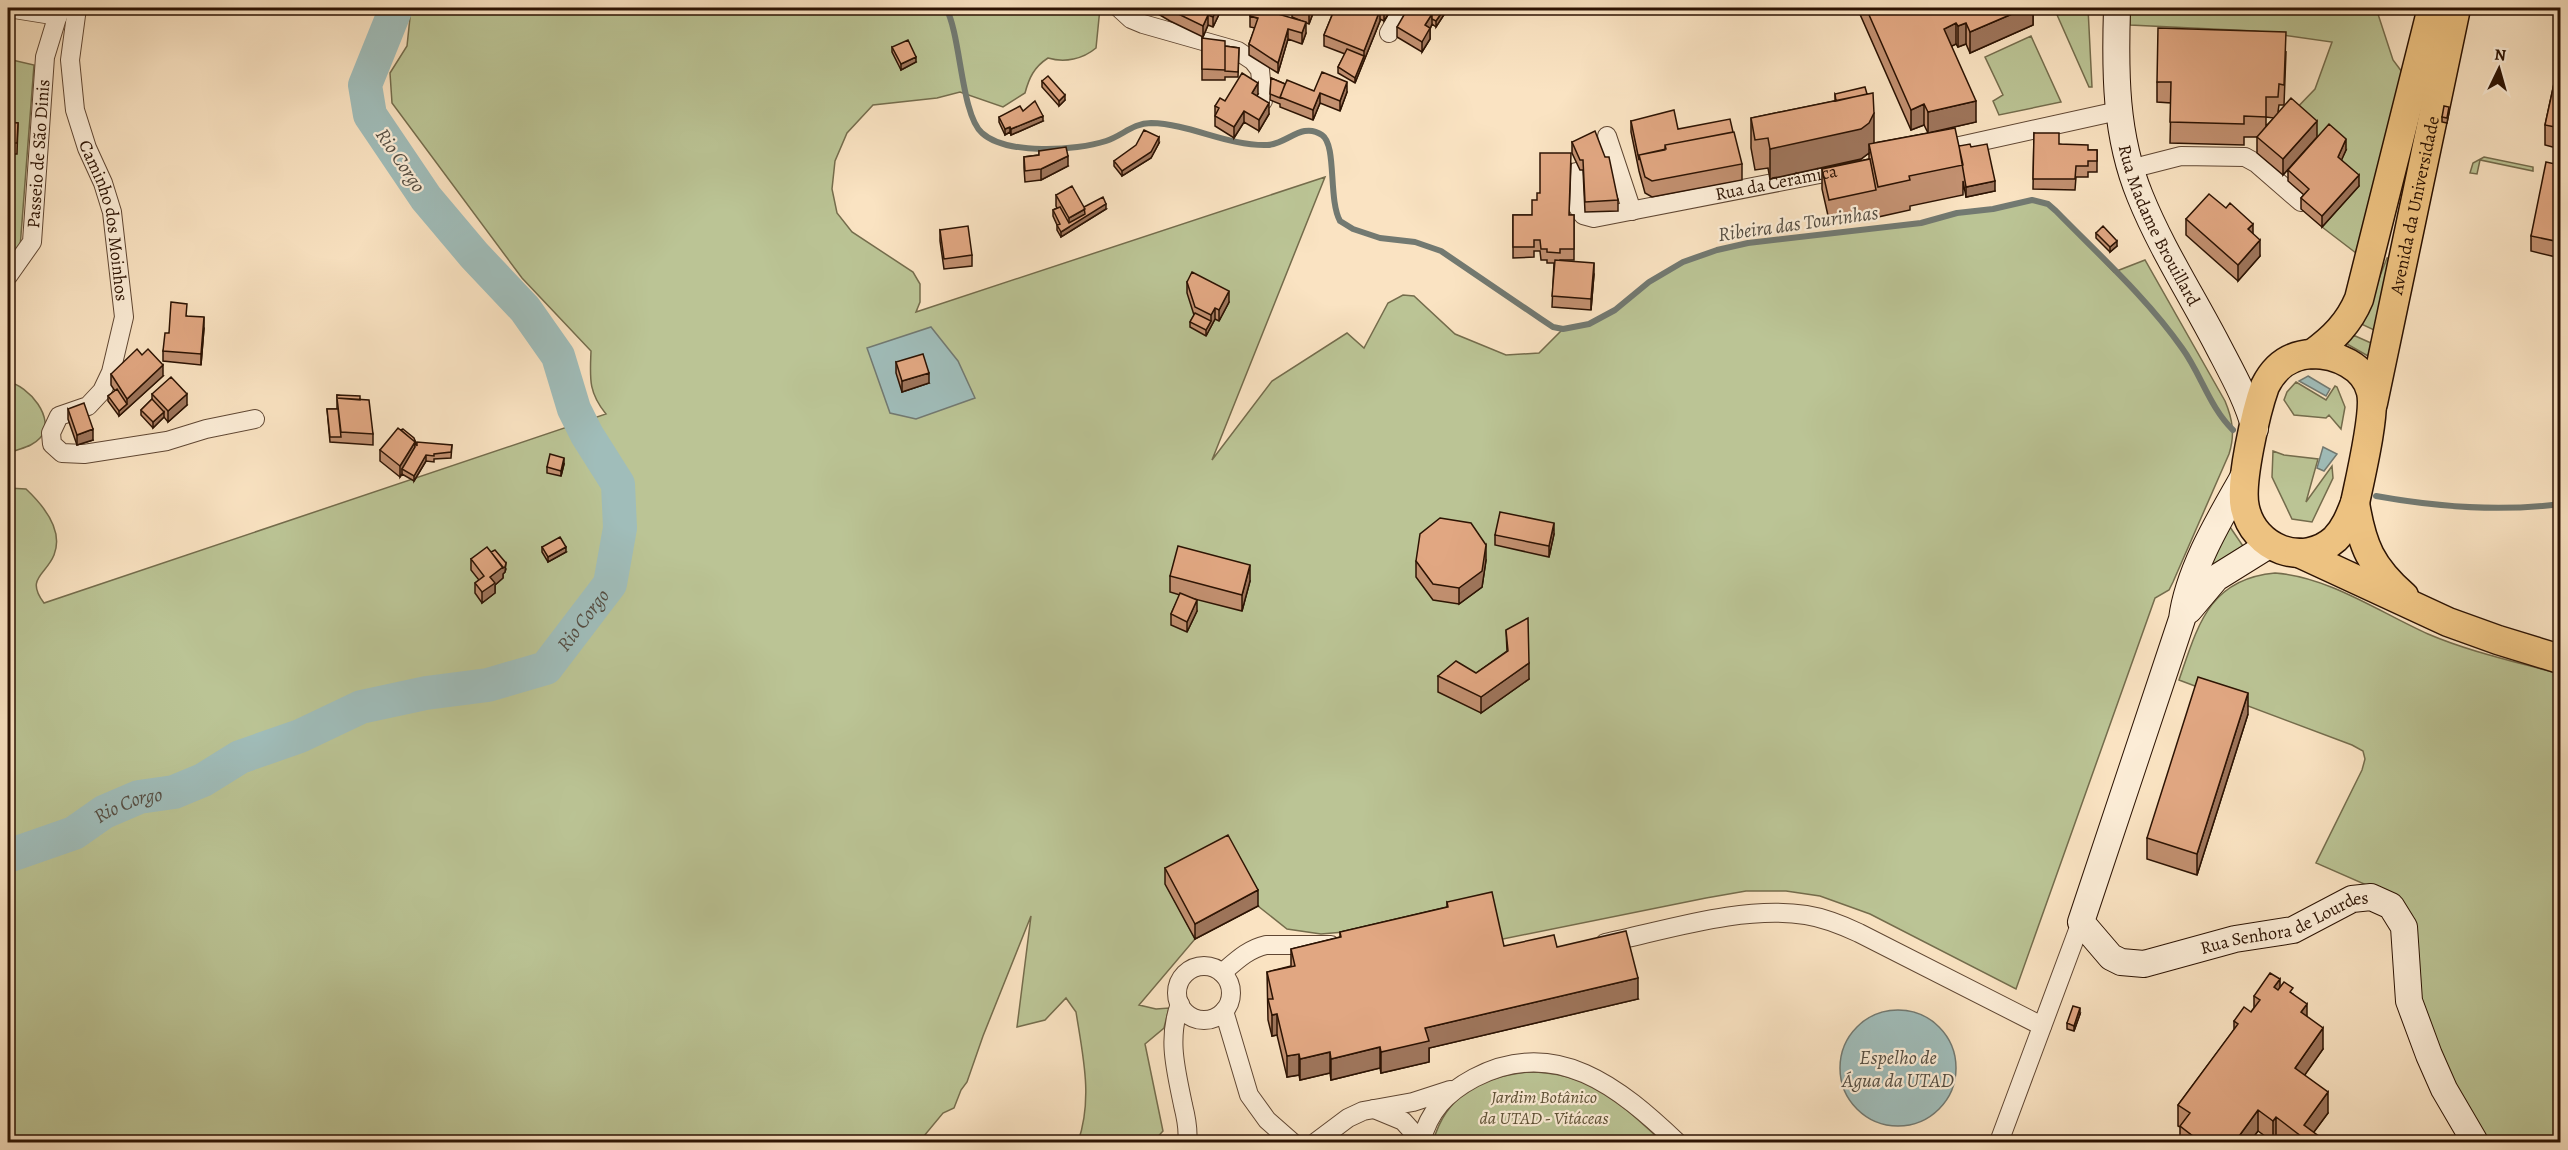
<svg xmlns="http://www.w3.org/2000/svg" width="2568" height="1150" font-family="Alegreya,serif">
<rect width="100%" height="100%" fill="#fae3c2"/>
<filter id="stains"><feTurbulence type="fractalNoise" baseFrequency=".00333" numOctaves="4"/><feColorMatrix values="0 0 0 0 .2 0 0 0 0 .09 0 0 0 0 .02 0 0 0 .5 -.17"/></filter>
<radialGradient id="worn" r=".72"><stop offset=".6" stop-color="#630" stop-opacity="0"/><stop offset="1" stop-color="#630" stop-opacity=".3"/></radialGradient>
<path fill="#bbc495" stroke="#746c4c" stroke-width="1.5" d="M411 8H1100L1096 48C1083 59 1065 63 1048 58 1034 67 1029 78 1025 93L1003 107 960 92 937 98 873 105 847 133 835 161 832 189 837 213 852 232 913 272 920 284V302L916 312 1325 177 1212 460 1272 381 1347 333 1364 348 1388 303 1403 295 1414 296 1455 334 1506 355 1539 353 1563 329 1575 328 1604 317 1665 272 1701 255 1717 249 1769 240 1921 223 1957 213 1993 209 2032 200 2048 204 2056 211 2114 272 2145 260 2225 401C2233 420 2235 435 2229 454L2173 582 2169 590 2155 598 2016 989 1870 914 1820 896 1786 891H1746L1706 898 1498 940 1447 923 1321 934 1287 929 1258 906 1227 851 1166 884 1195 939 1139 1005 1156 1009 1169 1008 1164 1028 1145 1044 1163 1131 1153 1142H1078C1093 1099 1083 1056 1076 1012L1066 998 1045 1020 1017 1027 1031 916 983 1036 967 1082 961 1090 954 1108 943 1113 919 1142H8V488L26 489C43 505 64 530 54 555 46 575 25 578 44 603L606 414C588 392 590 378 591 351L522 278 392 103 390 73 407 46Z
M2054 8H2088L2092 87H2089Z
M2130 8H2376L2393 60 2402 72 2356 253 2322 227 2358 186 2322 142 2291 114 2315 89 2332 42 2255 31 2130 25Z
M2031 36 2061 102 1999 115 1993 101 2003 95 1985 57Z
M8 59 34 65 20 248 8 263Z
M2484 157 2533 167V171L2480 160 2477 174 2470 173 2473 163Z
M2387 258H2390L2374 330 2359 323 2372 297Z
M2353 335 2371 343 2368 356 2347 344Z
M8 382C28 385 57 419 40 438 31 448 19 448 8 454Z
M2296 382 2326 400 2335 386 2337 387 2345 407 2341 429 2329 415 2326 418 2294 415 2284 400 2287 392Z
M2273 451 2284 455 2318 459 2306 502 2332 466 2333 478 2312 522 2292 519 2272 477Z
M2230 527 2245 549 2204 573Z
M2275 573C2329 577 2379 612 2428 634 2470 652 2517 662 2560 674V1142H2482L2424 1019 2394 897 2316 863 2362 770 2365 759 2363 751 2352 745 2179 680C2198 625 2209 579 2275 573Z
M1529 1072C1586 1072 1616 1099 1656 1136V1142H1433C1446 1094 1482 1077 1529 1072Z"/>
<path fill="#a0bdba" stroke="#727971" stroke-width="1.5" d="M931 327 958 361 975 398 916 419 890 413 867 348Z
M2308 376 2330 389 2326 396 2299 381Z
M2323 447 2337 454 2324 471 2317 468Z
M1840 1068a58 58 0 1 1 116 0a58 58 0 1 1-116 0Z"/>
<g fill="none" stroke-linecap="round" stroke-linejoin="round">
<path stroke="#727971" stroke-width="6" d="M946 8C961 35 961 115 982 133 1006 155 1076 151 1106 141 1122 136 1133 123 1151 123 1191 124 1227 146 1267 145 1286 145 1302 121 1322 135 1337 145 1328 199 1340 221L1353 229 1380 238 1415 242 1441 251 1541 319 1553 327 1563 329 1589 324 1615 310 1649 282 1683 262 1717 250 1748 243 1921 223 1957 213 1993 209 2032 200 2048 204 2056 211C2099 255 2147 298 2182 348 2201 374 2210 408 2233 430
M2376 496C2437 507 2499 512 2560 504"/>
<path stroke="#a0bdba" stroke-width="34" id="s1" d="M8 856 74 833 104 812 139 797 174 792 203 780 240 757 300 736 361 707 426 693 488 685 546 668 610 584 620 528 618 484 587 435 574 409 558 356 525 309 474 255 426 198 370 115 365 85 396 8"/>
<defs>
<g id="street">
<path d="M8 8 58 16"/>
<path id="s2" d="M77 8 70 60 75 110 87 148 103 183 112 212 124 317 111 372 102 391 88 406 59 416 51 433 52 444 62 453 84 454 167 441 206 429 255 419"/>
<path d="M1119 8 1131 19 1143 24 1238 51 1253 61 1260 70 1263 101"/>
<path d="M1389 33 1403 8"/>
<path d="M1607 136 1632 211"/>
<path d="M1937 151 2118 111"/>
<path d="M2130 169 2181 156 2245 157 2256 163 2301 202"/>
<path id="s3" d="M1576 172V204L1583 215 1594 218 1845 169"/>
<path id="s4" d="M8 276 32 242 45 57 60 8"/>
<path d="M1605 943C1667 930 1743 905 1806 915 1825 918 1842 925 1859 933L2042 1026"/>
<circle cx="1204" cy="993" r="27"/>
<path d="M1222 973C1236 961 1248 949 1266 945H1331"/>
<path d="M1180 1004C1167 1039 1176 1070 1183 1105 1186 1117 1189 1130 1187 1142"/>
<path d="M1224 1011 1249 1095 1267 1120 1292 1142"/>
<path d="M1374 1109 1403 1121 1421 1141"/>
<path d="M1316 1142 1348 1118 1363 1111 1413 1102 1450 1090"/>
<path d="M1421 1142C1429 1111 1446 1093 1474 1078 1556 1035 1620 1088 1677 1142"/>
<path d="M1999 1142 2081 922"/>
</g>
<g id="secondary">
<path id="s5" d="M2117 8C2115 72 2115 135 2140 196 2161 248 2192 296 2218 346 2232 373 2247 399 2255 429"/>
<path id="s6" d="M2244 476C2220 518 2188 571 2182 619L2081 922 2111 957 2121 962 2144 964 2235 939 2293 930 2352 899 2371 897 2391 906 2404 927 2409 1001 2429 1055 2444 1089 2475 1142"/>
<path d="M2189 610 2216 578 2269 545"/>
</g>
<g id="primary">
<path d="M2312 354C2336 354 2365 366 2371 392 2376 412 2360 479 2355 503 2350 516 2345 529 2335 539 2303 568 2254 549 2245 508 2239 484 2256 411 2265 386 2275 366 2290 355 2312 354Z"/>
<path d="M2312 354C2333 339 2349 323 2359 299L2432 8"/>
<path id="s7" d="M2373 403 2456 8"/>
<path d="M2355 503C2362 546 2371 567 2404 596"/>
<path d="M2299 553 2448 622 2498 640 2560 659"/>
</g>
</defs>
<use href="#street" stroke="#604733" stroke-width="20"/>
<use href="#secondary" stroke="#2c1303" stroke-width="28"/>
<use href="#primary" stroke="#2c1303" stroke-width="31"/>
<use href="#street" stroke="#fcedd7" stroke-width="18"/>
<use href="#secondary" stroke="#fcedd7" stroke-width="26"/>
<use href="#primary" stroke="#edc281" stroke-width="28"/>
</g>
<path fill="#c29070" stroke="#2c1303" stroke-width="1.5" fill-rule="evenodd" d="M84 8H98L96 12Z
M1148 8H1222L1213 27 1208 25 1203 37 1170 21Z
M1292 8H1315L1309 24 1292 17Z
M1335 8H1392L1384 21 1380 19V21L1355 83 1338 73V67L1345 54 1324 46V35Z
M1447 8V10L1436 27 1432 24 1430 29V39L1422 52 1397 37V27Z
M1859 8H1933L1934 9 2042 8V9L2033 13V25L1970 53 1966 44 1958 47 1956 44 1951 46 1976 122 1931 132 1959 146 1971 147 1995 191 1966 197 1963 181V195L1910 206V210L1878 217 1876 210 1829 220 1822 189V169L1869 159V153L1861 159 1770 179 1768 168 1755 170 1751 148V118L1835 101V94L1874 143 1928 133 1924 125 1911 130 1859 12Z
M2159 8H2192V9Z
M1250 16 1306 33 1302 44 1288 39 1278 73 1249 55V44L1255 28 1250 27Z
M1202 38 1225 46 1239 48 1238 77H1225V80H1202Z
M892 47 916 62 901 70 892 52Z
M2286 52 2284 105H2279L2278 112 2317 137 2283 175 2257 153V137H2244V145L2170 143 2171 103 2157 102V82ZM2266 117 2274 118 2266 126Z
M2560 56V149L2545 145V125Z
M1271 78 1285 84 1314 91 1347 92 1340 111 1320 103 1313 120 1280 107V104L1270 100Z
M1042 81 1065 100 1059 106 1042 87Z
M1258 94 1257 96 1269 114 1259 131 1244 122 1234 138 1215 126V106L1225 101Z
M1023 111 1043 121 1011 135 1010 132 1005 135 999 122V117Z
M2449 112 2447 123 2442 122V117Z
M1631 121 1678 129 1742 164V180L1652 197 1645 193 1639 171 1631 132Z
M8 122 18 123 17 154H12L11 177H8Z
M2034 133 2059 144 2088 150H2097V172H2088V177H2076L2075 190 2033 189Z
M1572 142 1605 157 1618 200V211L1585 212 1583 170H1580L1572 153Z
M1159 143 1151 158 1122 176 1114 166V161Z
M2346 150 2341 160 2359 186 2322 227 2301 209V198L2304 195 2288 181V170Z
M1039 151 1068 166 1041 180 1025 182 1024 168V157L1039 155Z
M2560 158V258L2531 251V236Z
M1571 164 1569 215H1574V260H1560V261L1594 274 1591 310 1552 307 1554 263H1547V260H1541L1540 251H1534V257L1513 258V215H1532L1540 193Z
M1056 195 1084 207 1106 209 1061 237 1057 230V225L1053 216V210L1057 208 1056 206Z
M2186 219 2253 234 2260 256 2238 281 2186 235Z
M940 230 972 255V266L944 269 940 241Z
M2096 233 2117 246 2110 252 2096 238Z
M1187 282 1229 302 1219 321 1215 319 1206 336 1190 327V322L1194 315 1187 293Z
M187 316 204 328 201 365 163 361V351L169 333Z
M896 362 929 383 902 392 896 373Z
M111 374 163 376 119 416 108 401V396L115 391 111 385Z
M152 394 187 405 168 422 164 417 153 428 141 415V410L152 399Z
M337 395 360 400 373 434V445L330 442 327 409H337Z
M68 409 93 440 77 445 68 419Z
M452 445 451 458 434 459V462L426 461 414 481 402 474 400 477 380 461V450L417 446Z
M564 464 561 476 547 473V467Z
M1554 534 1549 557 1495 545V535Z
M542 547 566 552 548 562 542 552Z
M471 559 506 569 505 572 503 574V578L495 585V593L482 603 475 593V583L479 580 471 570Z
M1486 560 1482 587 1459 604 1433 600 1416 577V561Z
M1170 576 1250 581 1242 611 1191 598 1197 611 1187 632 1171 625V614L1180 595 1170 592Z
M1506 630 1529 679 1481 713 1438 692V676L1476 673 1507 651Z
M2248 714 2197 875 2147 859V838Z
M1165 868 1258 906 1195 939 1165 884Z
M1447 902 1504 946 1557 947 1638 999 1429 1048V1062L1381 1073 1380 1068 1331 1080 1330 1073 1300 1080 1299 1075 1287 1077 1277 1035 1272 1036 1268 1020 1267 972 1291 966V949L1340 937V932L1447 907Z
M2280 987 2293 994 2307 1017 2323 1049 2304 1075 2328 1113 2313 1133 2320 1143H2282L2276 1138 2273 1142 2258 1131 2249 1143H2180V1127L2178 1126V1105L2234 1030V1021L2251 1012 2254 1008V996Z
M2080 1014 2074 1031 2067 1029V1023Z"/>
<path fill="#9e755b" stroke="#2c1303" stroke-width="1.5" d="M1217 8H1222L1213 27V17Z
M1311 8H1315L1309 24V13Z
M1386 8H1392L1384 21V10Z
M1445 8H1447V10L1436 27V21Z
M2026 8H2042V9L2033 13V25L1970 53V32Z
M1380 10V21L1355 83V78L1364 56V51Z
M1432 14V24L1430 29V39L1422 52V42L1425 25Z
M1208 15V25L1203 37V26Z
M1306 22V33L1302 44V33Z
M1956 23V44L1944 50V29Z
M1966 23V44L1958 47V26Z
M1288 29V39L1278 73V63Z
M916 57V62L901 70V64Z
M1347 82V92L1340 111V101Z
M1258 83V94L1252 104V93Z
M1320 93V103L1313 120V110Z
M1065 95V100L1059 106V101Z
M1976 101V122L1928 133V112Z
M1269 103V114L1259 131V120Z
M1924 104V125L1911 130V110Z
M1244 111V122L1234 138V127Z
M1874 113V143L1871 151 1869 144V153L1861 159 1770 179V149Z
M1043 116V121L1011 135V129Z
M2317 121V137L2283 175V159Z
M1010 127V132L1005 135V129Z
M12 133V154L11 177V156Z
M1159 137V143L1151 158 1122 176V171Z
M2346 139V150L2338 168V157Z
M1068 156V166L1041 180V169Z
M2359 175V186L2322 227V216Z
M1995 181V191L1966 197V187Z
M1106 204V209L1061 237V232L1069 227V218L1085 209Z
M2253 224V240L2248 229Z
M2260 240V256L2238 281V265Z
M2117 241V246L2110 252V247Z
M1594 263V274L1591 310V299Z
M1229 291V302L1219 321V310Z
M1215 308V319L1206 336V330L1211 321V315Z
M204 317V328L201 365V354Z
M163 365V376L119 416V411L127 404V399Z
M929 373V383L902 392V381Z
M187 394V405L168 422V411Z
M164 412V417L153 428V422Z
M93 429V440L77 445V435Z
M415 442V452L402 469V474L400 477V466Z
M426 455V461L414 481V476Z
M564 458V464L561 476V471Z
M1554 523V534L1549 557V546Z
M1486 545V560L1482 587 1459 604V588Z
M566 547V552L548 562V557Z
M506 563 505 572 503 574V578L495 585V593L482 603V592L490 577Z
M1250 565V581L1242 611V595Z
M1197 600V611L1187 632V622Z
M1529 663V679L1481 713V697Z
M2248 693V714L2197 875V854Z
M1258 890V906L1195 939V924Z
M1638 978V999L1429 1048V1062L1381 1073V1052L1425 1028Z
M2280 979V1000L2274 987Z
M2307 1004V1025L2301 1012Z
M2080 1008V1014L2074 1031V1026Z
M1277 1014V1035L1272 1036V1015Z
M2323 1028V1049L2295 1089V1068Z
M1380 1047V1068L1331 1080V1059Z
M1330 1052V1073L1300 1080V1059Z
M1299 1054V1075L1287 1077V1056Z
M2328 1092V1113L2308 1140 2304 1125Z
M2258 1110V1131L2249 1143H2234Z
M2276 1117V1138L2273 1142V1121Z
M2221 1136V1143H2216Z"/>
<path fill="#e1a782" stroke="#2c1303" stroke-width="1.5" d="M1166 8H1217L1213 17 1208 15 1203 26Z
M1253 8H1257L1306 22 1302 33 1288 29 1278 63 1249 44 1258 18 1250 16Z
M1296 8H1311L1309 13Z
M1335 8H1373L1380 10 1364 51 1324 35Z
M1408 8H1422L1432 14 1425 25 1430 28 1422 42 1397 27Z
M1426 8H1445L1436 21 1432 19V14L1425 9Z
M1866 8H1933L1934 9 1936 8H2026L1970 32 1966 23 1958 26 1956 23 1944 29 1976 101 1928 112 1924 104 1911 110Z
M2158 28 2286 32 2284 85 2279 84 2278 97H2266V117L2244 116V124L2170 122 2171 82H2157Z
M1202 38 1225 41V70L1202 69Z
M908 40 916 57 901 64 892 47Z
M1225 46 1239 48 1238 72 1225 71Z
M1347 49 1364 56 1355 78 1338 67Z
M2560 56V128L2545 125Z
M1322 72 1347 82 1340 101 1320 93 1313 110 1280 97 1287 80 1314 91Z
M1242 73 1258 83 1252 93 1269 103 1259 120 1244 111 1234 127 1215 116 1219 108 1215 106 1220 98 1225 101Z
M1048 76 1065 95 1059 101 1042 81Z
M1271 78 1285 84 1280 98 1270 94Z
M1865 87 1867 94 1836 101 1835 94Z
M1873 93 1874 113 1869 123 1861 129 1770 149 1768 138 1755 140 1751 118Z
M2291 98 2317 121 2283 159 2257 137Z
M1035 101 1043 116 1011 129 1010 127 1005 129 999 117 1020 106 1023 111Z
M2444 106 2449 107 2447 118 2442 117Z
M1674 110 1678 129 1730 119 1733 132 1665 145V150L1639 155V160L1631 121Z
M8 122 18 123 17 143H12V133H8Z
M2329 124 2346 139 2338 157 2359 175 2322 216 2301 198 2309 189 2288 170Z
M1955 128 1963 165 1909 176 1910 180 1878 187 1869 144Z
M1144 130 1159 137 1151 152 1122 171 1114 161 1136 145Z
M1595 131 1605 157H1609L1618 200 1585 202 1583 160H1580L1572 142Z
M1734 132 1742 164 1652 181 1645 177 1639 155 1666 149 1665 145Z
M8 133H12L11 156H8Z
M2034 133H2059V144L2088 145V150H2097V161H2088V166H2076L2075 179H2033Z
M1970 144 1971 147 1987 144 1995 181 1966 187 1959 146Z
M1066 147 1068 156 1041 169 1025 171 1024 157 1039 155V151Z
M1540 153H1571L1569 215H1574V249H1560V253L1547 252V249H1541L1540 240H1534V247H1513V215H1532V200H1537V193H1540Z
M2558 157 2560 158V165L2556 164Z
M1870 159 1876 190 1829 200 1822 169Z
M2546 162 2560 165V242L2531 236Z
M1072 186 1085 209 1069 218 1056 195Z
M2209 194 2226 208 2230 203 2253 224 2248 229 2260 240 2238 265 2186 219Z
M1103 197 1106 204 1061 232 1057 225 1060 224 1053 210 1060 207 1069 223 1085 214 1084 207Z
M968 226 972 255 944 259 940 230Z
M2103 226 2117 241 2110 247 2096 233Z
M1555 260 1594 263 1591 299 1552 296Z
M1192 272 1229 291 1219 310 1215 308 1211 315 1195 307 1187 282Z
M171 302 187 304 186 316 204 317 201 354 163 351 165 333H169Z
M1195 313 1211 321 1206 330 1190 322Z
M137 349 142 355 148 349 163 365 127 399 111 374Z
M923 354 929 373 902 381 896 362Z
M171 377 187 394 168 411 152 394Z
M117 389 127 404 119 411 108 396Z
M337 395 360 396V400L337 398Z
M337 398 369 400 373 434 341 432Z
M152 399 164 412 153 422 141 410Z
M84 403 93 429 77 435 68 409Z
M327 409H338L341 437H330Z
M398 428 415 442 400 466 380 450Z
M403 429 414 438 417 446V442L452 445 451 452 434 454V456L426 455 414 476 402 469 415 447V442L401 430Z
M550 454 564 458 561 471 547 467Z
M1500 512 1554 523 1549 546 1495 535Z
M1440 518 1471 523 1486 545 1482 571 1459 588 1433 584 1416 561 1420 534Z
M560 537 566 547 548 557 542 547Z
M1178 546 1250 565 1242 595 1170 576Z
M487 547 503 567 490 577 495 583 482 592 475 583 484 576 471 559Z
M495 550 506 563 505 567 503 568 491 552Z
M1180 593 1197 600 1187 622 1171 614Z
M1528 618 1529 663 1481 697 1438 676 1456 661 1476 673 1508 651 1506 630Z
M2198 677 2248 693 2197 854 2147 838Z
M1228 835 1258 890 1195 924 1165 868Z
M1492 892 1504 946 1554 935 1557 947 1626 931 1638 978 1425 1028 1429 1041 1381 1052 1380 1047 1331 1059 1330 1052 1300 1059 1299 1054 1287 1056 1277 1014 1272 1015 1268 999H1273L1267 972 1295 966 1291 949 1341 937 1340 932 1448 907 1447 902Z
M2270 973 2280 979 2274 987 2278 990 2284 982 2293 988 2290 992 2307 1004 2301 1012 2323 1028 2295 1068 2328 1092 2304 1125 2320 1137 2316 1143H2310L2276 1117 2273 1121 2258 1110 2234 1143H2230L2221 1136 2216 1143H2202L2180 1126 2190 1113 2178 1105 2238 1024 2234 1021 2244 1007 2251 1012 2260 1000 2254 996Z
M2073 1006 2080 1008 2074 1026 2067 1023Z"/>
<g text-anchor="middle" stroke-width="4.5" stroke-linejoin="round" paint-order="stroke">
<g font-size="18" fill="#2c1303" stroke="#fcedd7">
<text dy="6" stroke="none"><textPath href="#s4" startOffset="130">Passeio de São Dinis</textPath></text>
<text dy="6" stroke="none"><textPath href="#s3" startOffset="242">Rua da Cerâmica</textPath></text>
<text dy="6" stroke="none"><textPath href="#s7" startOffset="202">Avenida da Universidade</textPath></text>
<text dy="6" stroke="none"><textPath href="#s2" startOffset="218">Caminho dos Moinhos</textPath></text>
<text dy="6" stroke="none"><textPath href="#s5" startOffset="225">Rua Madame Brouillard</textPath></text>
<text dy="6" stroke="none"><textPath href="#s6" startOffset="704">Rua Senhora de Lourdes</textPath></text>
</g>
<g font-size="18" font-style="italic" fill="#5e5136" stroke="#fcedd7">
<text x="1544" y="1103">Jardim Botânico<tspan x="1544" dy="21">da UTAD - Vitáceas</tspan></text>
</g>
<g font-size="20" font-style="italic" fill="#554e43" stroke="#fcedd7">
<text transform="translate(401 160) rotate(56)" y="7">Rio Corgo</text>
<text transform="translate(1798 223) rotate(-8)" y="7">Ribeira das Tourinhas</text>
<text dy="7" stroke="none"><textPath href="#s1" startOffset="636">Rio Corgo</textPath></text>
<text dy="7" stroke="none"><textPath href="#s1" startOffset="132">Rio Corgo</textPath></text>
<text x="1898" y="1064">Espelho de<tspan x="1898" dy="23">Água da UTAD</tspan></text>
</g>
</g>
<rect width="2568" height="1150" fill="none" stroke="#fae3c2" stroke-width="30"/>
<rect x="9" y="9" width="2550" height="1132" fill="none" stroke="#2c1303" stroke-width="3"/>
<rect x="15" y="15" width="2538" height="1120" fill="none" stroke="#2c1303" stroke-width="1.5"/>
<g transform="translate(2499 69) rotate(5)" stroke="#fcedd7" stroke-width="4.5" paint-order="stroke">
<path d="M0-4.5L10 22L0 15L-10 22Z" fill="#2c1303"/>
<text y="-9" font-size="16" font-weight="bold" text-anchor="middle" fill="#2c1303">N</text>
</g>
<rect width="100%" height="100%" filter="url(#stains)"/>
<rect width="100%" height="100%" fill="url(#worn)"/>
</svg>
